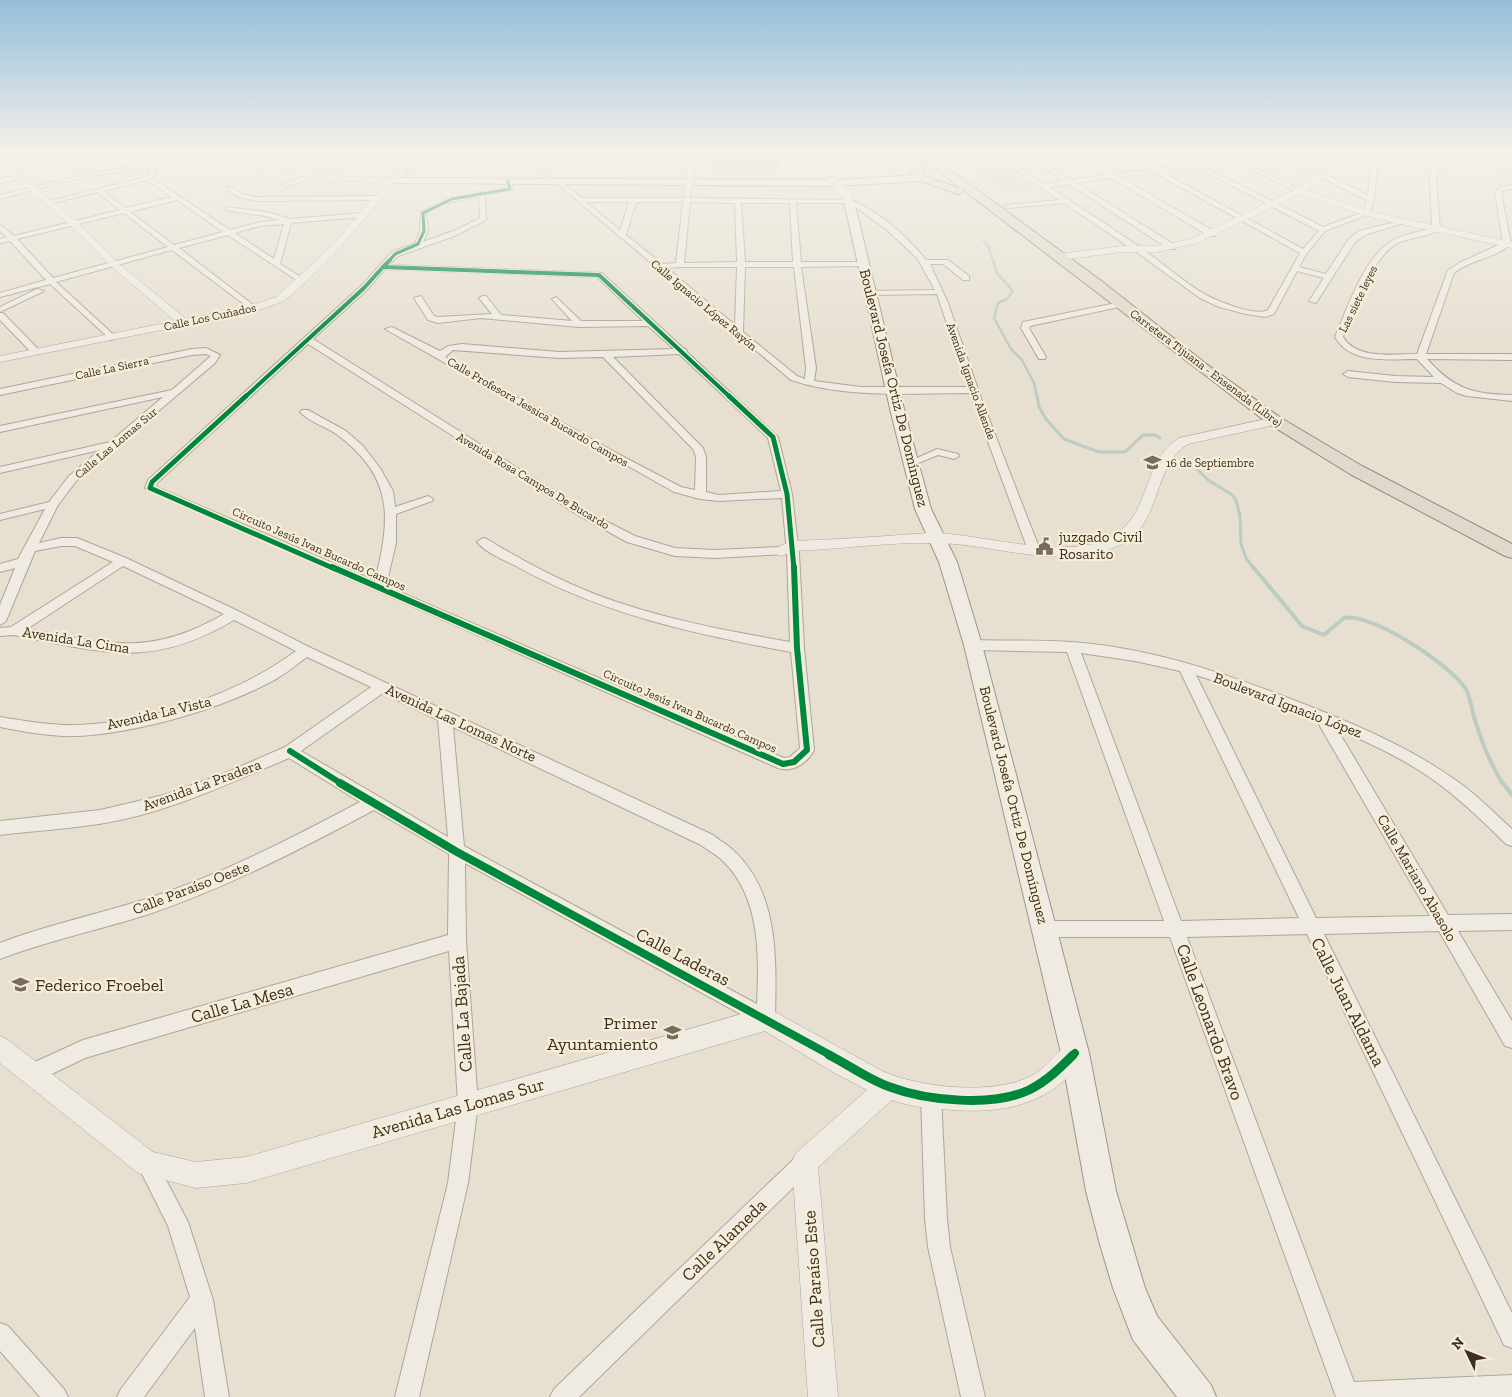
<svg xmlns="http://www.w3.org/2000/svg" width="1512" height="1397" font-family="'Zilla Slab',serif">
<rect width="100%" height="100%" fill="#e7e0d1"/>
<path fill="#d6d7b3" d="M987 154 1035 187 1003 191 959 159Z"/>
<g fill="none" stroke-linecap="round" stroke-linejoin="round">
<path stroke="#bcccc2" stroke-width="2" d="M870 152 887 154 909 166
M983 240 989 248 993 261"/>
<path stroke="#bcccc2" stroke-width="2.5" d="M993 260 997 273 1013 291 1007 299 998 303 994 318 1011 349 1022 360 1034 383 1037 397"/>
<path stroke="#bcccc2" stroke-width="3" d="M1037 396 1039 407 1046 419 1064 439 1099 452H1125L1143 435H1155L1160 438
M1187 459 1208 480 1231 494 1236 500 1240 515 1241 544 1246 558 1254 569"/>
<path stroke="#bcccc2" stroke-width="4" d="M1253 567 1302 626 1324 635 1344 618C1372 612 1454 667 1467 691 1470 699 1472 709 1474 717 1481 740 1490 764 1503 784"/>
<path stroke="#bcccc2" stroke-width="4.5" d="M1503 783 1512 795"/>
</g>
<path fill="#cbbfb2" d="M714 152H776L781 169 711 170Z"/>
<g fill="none" stroke-linecap="round" stroke-linejoin="round">
<defs>
<path id="minor" d="M54 152H61L93 173C114 169 136 164 157 170L152 178 230 230 260 222 279 220 265 216 225 210 224 209 227 207 266 212 290 219 363 213 366 215 363 217 291 223 280 264 304 279V283H301L228 235 179 248 256 307V311H253L172 250 56 282 114 335V339L111 340 50 284 0 297V293L46 280 10 241 0 243V239L7 237 0 231V225L14 236 120 210 97 192 49 204 46 202 146 177 151 172C119 164 34 190 0 199V195L87 174ZM147 180 172 197 126 208 103 191ZM177 200 223 232 174 245 130 212ZM124 213 168 247 53 278 17 239ZM284 224 274 259 235 233 260 226Z
M689 152H695L690 198 851 200C879 212 907 236 926 260H948L969 276V280H963L943 264H930L948 303 982 401 1040 550 1038 553 1034 554 1028 550 970 393C911 393 847 399 791 380L659 269H655V266L554 181 559 180 582 198H684L688 162H556L544 166 552 178 549 180 537 165 555 158H688ZM586 202H629L620 230ZM636 202H683L676 263 662 264 626 235ZM690 202 735 203 737 262 684 263ZM741 203H790L793 262H745ZM796 203H848L854 206 887 230 917 258 935 290 870 291 866 293 870 295 937 294 968 387H861L814 381 816 368 801 267 862 266 866 264 862 262H801ZM680 267H737L735 325 667 268ZM745 267H794L806 368 805 379 797 376 743 332Z
M929 152H935V153L932 155Z
M989 152H996L1044 184 1064 181 1020 152H1028L1071 180 1107 175 1069 152H1077L1115 174 1149 170 1119 152H1127L1157 169 1190 164 1168 152H1176L1197 163 1229 159 1225 156 1228 154 1301 190 1296 191 1235 162 1203 166 1323 227 1364 212 1367 200 1269 152H1277L1368 195 1372 158 1381 152H1389L1378 159 1374 199 1369 214 1325 231 1307 253 1299 267 1326 274 1349 239 1359 231 1404 220 1407 222 1365 235 1355 242 1316 303 1309 301 1324 278 1297 271 1274 314 1265 317 1246 314 1219 307 1200 298 1135 251 1064 203 1006 208V206L1008 205 1059 200ZM1196 167 1319 231 1303 249 1162 172ZM1155 173 1300 253 1268 310C1255 317 1218 301 1206 295 1183 282 1163 263 1141 248 1111 227 1080 207 1049 187L1069 184 1169 249H1175V245L1076 183 1112 178 1209 236H1215V232L1120 177Z
M1493 152H1512V156Z
M362 159 408 160 411 162 408 164 360 162Z
M1451 161H1472L1512 167V171C1489 167 1460 158 1438 170L1436 177 1440 229C1428 238 1409 237 1396 244 1370 260 1355 310 1343 337 1357 360 1394 354 1417 354L1448 270 1461 262 1503 243 1495 192 1500 187 1512 185V189L1504 190 1501 192 1511 244C1495 259 1471 259 1454 273L1426 354H1512V360L1427 359C1454 389 1472 394 1512 395V401L1467 396 1457 393 1441 383 1395 382 1348 377 1343 374 1348 371 1395 376 1434 377 1417 359C1389 359 1351 365 1335 337 1347 309 1364 257 1392 241 1404 234 1419 232 1432 228L1430 177 1432 169 1440 164Z
M315 174 318 176 317 177 284 187 281 185Z
M20 175 23 177 22 178 0 183V179Z
M506 180 511 181 512 190 485 195 486 220 452 237 398 256 389 265 602 273 683 348 686 349 687 352 778 437 792 494 799 554 804 648 814 750C808 763 792 773 778 768L145 488 148 480 361 286 392 252 415 243 420 231 421 212 450 198 506 188ZM479 196 480 218 456 230 423 242 428 231 426 214 444 204ZM385 269 597 277 643 321H581L556 297 552 299 572 321 501 315 486 296H483L479 298 492 314 438 317 434 316 421 296 414 298 428 320 438 323 481 318 579 327 648 326 674 349 559 352 462 344 448 346 440 351 392 327 385 329 674 492 700 499 719 501 782 498 787 554 790 642C723 630 656 618 592 593 555 578 521 560 487 539L483 538 477 542C486 553 504 560 516 566 601 614 695 634 791 652L800 748 790 757 784 758 386 586 396 543V514L432 501 433 499 428 496 395 507 393 491 380 468 363 446 346 431 308 410H302L300 412C310 423 328 427 339 436 395 479 390 520 375 581L156 487 157 483 308 344 578 515 627 542 675 556 715 558 785 554 787 551 785 548 781 547 715 550 675 548 635 536 586 511 313 339 367 290ZM453 350 559 358 603 357 693 449 696 457 695 490 681 487 622 456 445 357ZM679 354 768 438 781 491 719 495 706 492V457L703 448 613 357Z
M227 187H231L242 194 257 197 377 196 380 198 377 200 257 201 238 197 227 189Z
M37 289 44 291 0 312V307Z
M1121 302 1125 304 1124 306 1030 326 1029 328 1046 357 1045 359H1039L1021 328 1023 322Z
M0 313H3L39 350V354H33L0 320Z
M206 348 220 355 215 363 77 480 58 505 39 543 61 538H77L126 558 238 611 311 648 713 835C720 841 728 845 734 851 780 894 776 962 775 1019L772 1025 766 1028 465 863 466 941 478 1104 468 1183 419 1397H395L448 1183 458 1104 449 951 85 1058 31 1084 24 1081 21 1074 24 1067 83 1040 448 935 449 854 374 810C301 849 228 887 149 914 100 930 49 940 0 959V943C49 924 100 914 149 898 223 874 292 838 360 802L289 758C228 784 165 814 99 824 66 829 33 831 0 835V821L100 810 164 795 223 774 285 747 371 687 307 657C297 664 287 673 276 679 222 709 141 732 79 736 52 737 26 732 0 727V717C26 721 52 726 79 725 154 721 235 696 296 651L234 620C150 670 103 652 14 635L0 636V628L11 627 113 562 75 546H61L35 551 6 621 0 625V605L15 568 0 572V564L18 559 45 509 0 520V514L49 502 69 476 100 450 0 473V467L110 442 163 397 0 432V426L172 390 211 356 205 354 192 355 0 395V389L192 349ZM123 566 224 614C148 658 107 643 27 629ZM383 693 438 720 448 837 301 751ZM453 727 701 845C708 850 717 855 723 861 761 898 759 956 757 1004L464 846Z
M937 449 958 454 959 456 954 459 938 455 911 466 906 463Z
M973 640C1006 641 1039 640 1071 642 1156 648 1236 677 1314 708 1366 729 1416 751 1461 784 1479 797 1495 814 1512 829V846L1506 844C1489 827 1471 810 1453 795 1419 766 1377 746 1337 729L1448 915 1512 914V930L1458 931 1512 1021V1048L1505 1046 1439 931 1324 934 1512 1313V1348L1504 1345 1307 934 1187 937 1354 1382 1512 1375V1397H1336L1170 937H1045L1039 935 1036 929 1039 923 1045 921H1164L1067 652 973 650 968 648 967 645 968 642ZM1081 653 1135 661 1180 671 1299 918 1181 921ZM1196 675 1236 688 1317 721 1430 916 1316 918Z
M931 1086 938 1089 941 1096 947 1219 950 1247 985 1397H961L928 1247 925 1219 921 1096 924 1089Z
M805 1152 812 1155 815 1162 812 1169 579 1397H550L554 1389 798 1155Z
M147 1154 154 1157 188 1222 213 1300 229 1397H205L195 1328 144 1397H117L121 1389 190 1297 168 1226 137 1164 140 1157Z
M0 1323 8 1326 64 1389 68 1397H40L0 1351Z"/>
<path id="tertiary" d="M191 152H204L224 159 320 175 392 179 396 181 337 251 305 283 284 301 253 312 0 362V356L175 321 111 266 70 225 0 165V159L76 221 117 262 186 319 250 306 276 297 331 247 386 183 320 179 223 163Z
M1316 172 1323 174 1307 191 1380 214 1512 242V248L1374 218 1300 194 1197 243 1157 252H1122L1060 260 1055 257 1060 254 1122 246H1157L1191 239 1294 190 1295 188 1303 186Z
M828 177H834L850 193 853 201 852 203H846L843 196 828 181Z
M1275 417 1281 421 1279 424 1188 444C1152 466 1162 522 1124 543 1065 574 996 543 934 543 888 542 841 549 794 551L781 556 776 554 774 551 776 548 792 541C824 540 855 538 887 536 903 535 920 533 937 533 985 535 1075 563 1116 534 1151 511 1143 460 1179 438Z
M766 1007 882 1071C920 1088 996 1096 1033 1075 1049 1066 1058 1048 1075 1041L1083 1045 1087 1053C1083 1062 1078 1067 1071 1074 1036 1110 989 1114 942 1109 925 1108 908 1106 892 1100L818 1167 838 1397H808L792 1162 796 1153 867 1090 833 1072 765 1031 246 1183 196 1188 138 1173 0 1063V1036L8 1040 153 1152 196 1162 246 1157Z"/>
<path id="secondary" d="M414 152H423L400 178 835 180 921 175 926 178 921 181 835 186 389 183V179Z
M849 198 854 201 905 413 931 509 957 562 982 645 1089 1053 1116 1191 1131 1241 1145 1288 1157 1316 1211 1385 1216 1397H1177L1133 1340 1113 1288 1099 1241 1086 1191 1061 1053 964 645 939 562 915 509 891 413 844 201Z"/>
<path id="trunk" d="M901 152H912L925 164 926 169 922 173 925 176 961 189 914 152H926L1104 283 1205 363 1281 418 1362 466 1512 544V558L1505 556 1350 474 1269 424 962 189V193L958 194 917 180 911 173 916 167Z"/>
</defs>
<use href="#minor" stroke="#ada599" stroke-width="2"/>
<use href="#tertiary" stroke="#ada599" stroke-width="1"/>
<use href="#secondary" stroke="#9c958a" stroke-width="2"/>
<use href="#trunk" stroke="#928b80" stroke-width="2"/>
<use href="#minor" fill="#efebe3" fill-rule="evenodd"/>
<use href="#tertiary" fill="#efebe3" fill-rule="evenodd"/>
<use href="#secondary" fill="#efebe3" fill-rule="evenodd"/>
<use href="#trunk" fill="#e0d9cb" fill-rule="evenodd"/>
<defs>
<path id="cycleway-far5" d="M389 261 395 254 418 244 424 231 423 213 452 199 510 189 508 181"/>
<path id="cycleway-far4" d="M383 267 599 275 730 397
M383 267 390 260
M245 397 364 288 383 267"/>
<path id="cycleway-far3" d="M246 396 152 482 150 488 335 569
M729 396 773 437 787 494 794 569"/>
<path id="cycleway-far2" d="M332 567 783 764 794 762 807 750 797 648 794 567
M290 751 342 784"/>
<path id="cycleway-far1" d="M340 783 457 852 832 1056
M1072 1056 1075 1053"/>
<path id="cycleway" d="M829 1055C849 1065 869 1080 890 1087 927 1101 993 1107 1029 1090 1047 1081 1060 1068 1073 1055"/>
</defs>
<use href="#cycleway-far5" stroke="#f7eed8" stroke-width="4.5"/>
<use href="#cycleway-far4" stroke="#f7eed8" stroke-width="5.5"/>
<use href="#cycleway-far3" stroke="#f7eed8" stroke-width="8"/>
<use href="#cycleway-far2" stroke="#f7eed8" stroke-width="9"/>
<use href="#cycleway-far1" stroke="#f7eed8" stroke-width="11"/>
<use href="#cycleway" stroke="#f7eed8" stroke-width="12"/>
<use href="#cycleway-far5" stroke="#00873e" stroke-width="3"/>
<use href="#cycleway-far4" stroke="#00873e" stroke-width="4"/>
<use href="#cycleway-far3" stroke="#00873e" stroke-width="5"/>
<use href="#cycleway-far2" stroke="#00873e" stroke-width="6"/>
<use href="#cycleway-far1" stroke="#00873e" stroke-width="8"/>
<use href="#cycleway" stroke="#00873e" stroke-width="9"/>
</g>
<linearGradient id="sky" x2="0" y2="1"><stop stop-color="#96bed9"/><stop offset="0.44" stop-color="#f4f1ea"/><stop offset="1" stop-color="#f4f1ea" stop-opacity="0"/></linearGradient>
<rect width="1512" height="348" fill="url(#sky)"/>
<defs>
<symbol id="school-bare" viewBox="-9 -9 18 18"><path d="M0-5L7-2L0 1L-7-2ZM-4 1L0 2.5L4 1V4Q0 6-4 4Z" fill="#786c5e" stroke="#f7eed8" stroke-width="2.5" paint-order="stroke"/></symbol>
<symbol id="civic-bare" viewBox="-9 -9 18 18"><path d="M-.6-6.5H3V-4.5H.6V-3L4-1V1h2V6H-6V1h2V-1L-.6-3ZM-1.2 2.5V6h2.4V2.5Z" fill="#786c5e" stroke="#f7eed8" stroke-width="2.5" paint-order="stroke"/></symbol>
</defs>
<g fill-rule="evenodd">
<use href="#school-bare" x="1140" y="450" width="25" height="25"/>
<use href="#civic-bare" x="1032" y="534" width="25" height="25"/>
<use href="#school-bare" x="8" y="972" width="25" height="25"/>
<use href="#school-bare" x="660" y="1020" width="25" height="25"/>
</g>
<g text-anchor="middle" stroke-width="4.5" stroke-linejoin="round" paint-order="stroke">
<g font-size="12" fill="#3d2e20" stroke="#f7eed8">
<text transform="translate(1358 299) rotate(-64)" y="4">Las siete leyes</text>
<text transform="translate(704 305) rotate(40)" y="4">Calle Ignacio López Rayón</text>
<text transform="translate(210 317) rotate(-12)" y="4">Calle Los Cuñados</text>
<text transform="translate(112 368) rotate(-12)" y="4">Calle La Sierra</text>
<text transform="translate(1206 368) rotate(37)" y="4">Carretera Tijuana - Ensenada (Libre)</text>
<text transform="translate(971 381) rotate(70)" y="4">Avenida Ignacio Allende</text>
<text transform="translate(538 412) rotate(30)" y="4">Calle Profesora Jessica Bucardo Campos</text>
<text transform="translate(116 443) rotate(-40)" y="4">Calle Las Lomas Sur</text>
<text transform="translate(533 481) rotate(31)" y="4">Avenida Rosa Campos De Bucardo</text>
<text transform="translate(319 549) rotate(24)" y="4">Circuito Jesús Ivan Bucardo Campos</text>
<text transform="translate(690 711) rotate(24)" y="4">Circuito Jesús Ivan Bucardo Campos</text>
</g>
<g font-size="12" fill="#3d2e20" stroke="#f7eed8" text-anchor="start">
<text x="1166" y="467">16 de Septiembre</text>
</g>
<g font-size="15" fill="#3d2e20" stroke="#f7eed8">
<text transform="translate(894 388) rotate(76)" y="5">Boulevard Josefa Ortiz De Domínguez</text>
<text transform="translate(76 640) rotate(9)" y="5">Avenida La Cima</text>
<text transform="translate(1288 705) rotate(21)" y="5">Boulevard Ignacio López</text>
<text transform="translate(159 713) rotate(-13)" y="5">Avenida La Vista</text>
<text transform="translate(461 723) rotate(25)" y="5">Avenida Las Lomas Norte</text>
<text transform="translate(202 785) rotate(-20)" y="5">Avenida La Pradera</text>
<text transform="translate(1014 805) rotate(76)" y="5">Boulevard Josefa Ortiz De Domínguez</text>
<text transform="translate(1417 878) rotate(60)" y="5">Calle Mariano Abasolo</text>
<text transform="translate(191 888) rotate(-21)" y="5">Calle Paraíso Oeste</text>
</g>
<g font-size="15" fill="#3d2e20" stroke="#f7eed8" text-anchor="start">
<text x="1059" y="542">juzgado Civil<tspan x="1059" dy="17">Rosarito</tspan></text>
</g>
<g font-size="18" fill="#3d2e20" stroke="#f7eed8">
<text transform="translate(683 957) rotate(28)" y="6">Calle Laderas</text>
<text transform="translate(1348 1002) rotate(63)" y="6">Calle Juan Aldama</text>
<text transform="translate(242 1003) rotate(-16)" y="6">Calle La Mesa</text>
<text transform="translate(462 1014) rotate(-94)" y="6">Calle La Bajada</text>
<text transform="translate(1210 1022) rotate(70)" y="6">Calle Leonardo Bravo</text>
<text transform="translate(458 1108) rotate(-16)" y="6">Avenida Las Lomas Sur</text>
<text transform="translate(724 1240) rotate(-44)" y="6">Calle Alameda</text>
<text transform="translate(814 1279) rotate(-94)" y="6">Calle Paraíso Este</text>
</g>
<g font-size="18" fill="#3d2e20" stroke="#f7eed8" text-anchor="start">
<text x="35" y="991">Federico Froebel</text>
<text x="658" y="1029" text-anchor="end">Primer<tspan x="658" dy="21">Ayuntamiento</tspan></text>
</g>
</g>
<g transform="translate(1467 1352) rotate(313)" stroke="#f7eed8" stroke-width="4" paint-order="stroke">
<path d="M0-4L9 19L0 12L-9 19Z" fill="#3d2e20"/>
<text y="-8" font-size="14" font-weight="bold" text-anchor="middle" fill="#3d2e20">N</text>
</g>
</svg>
